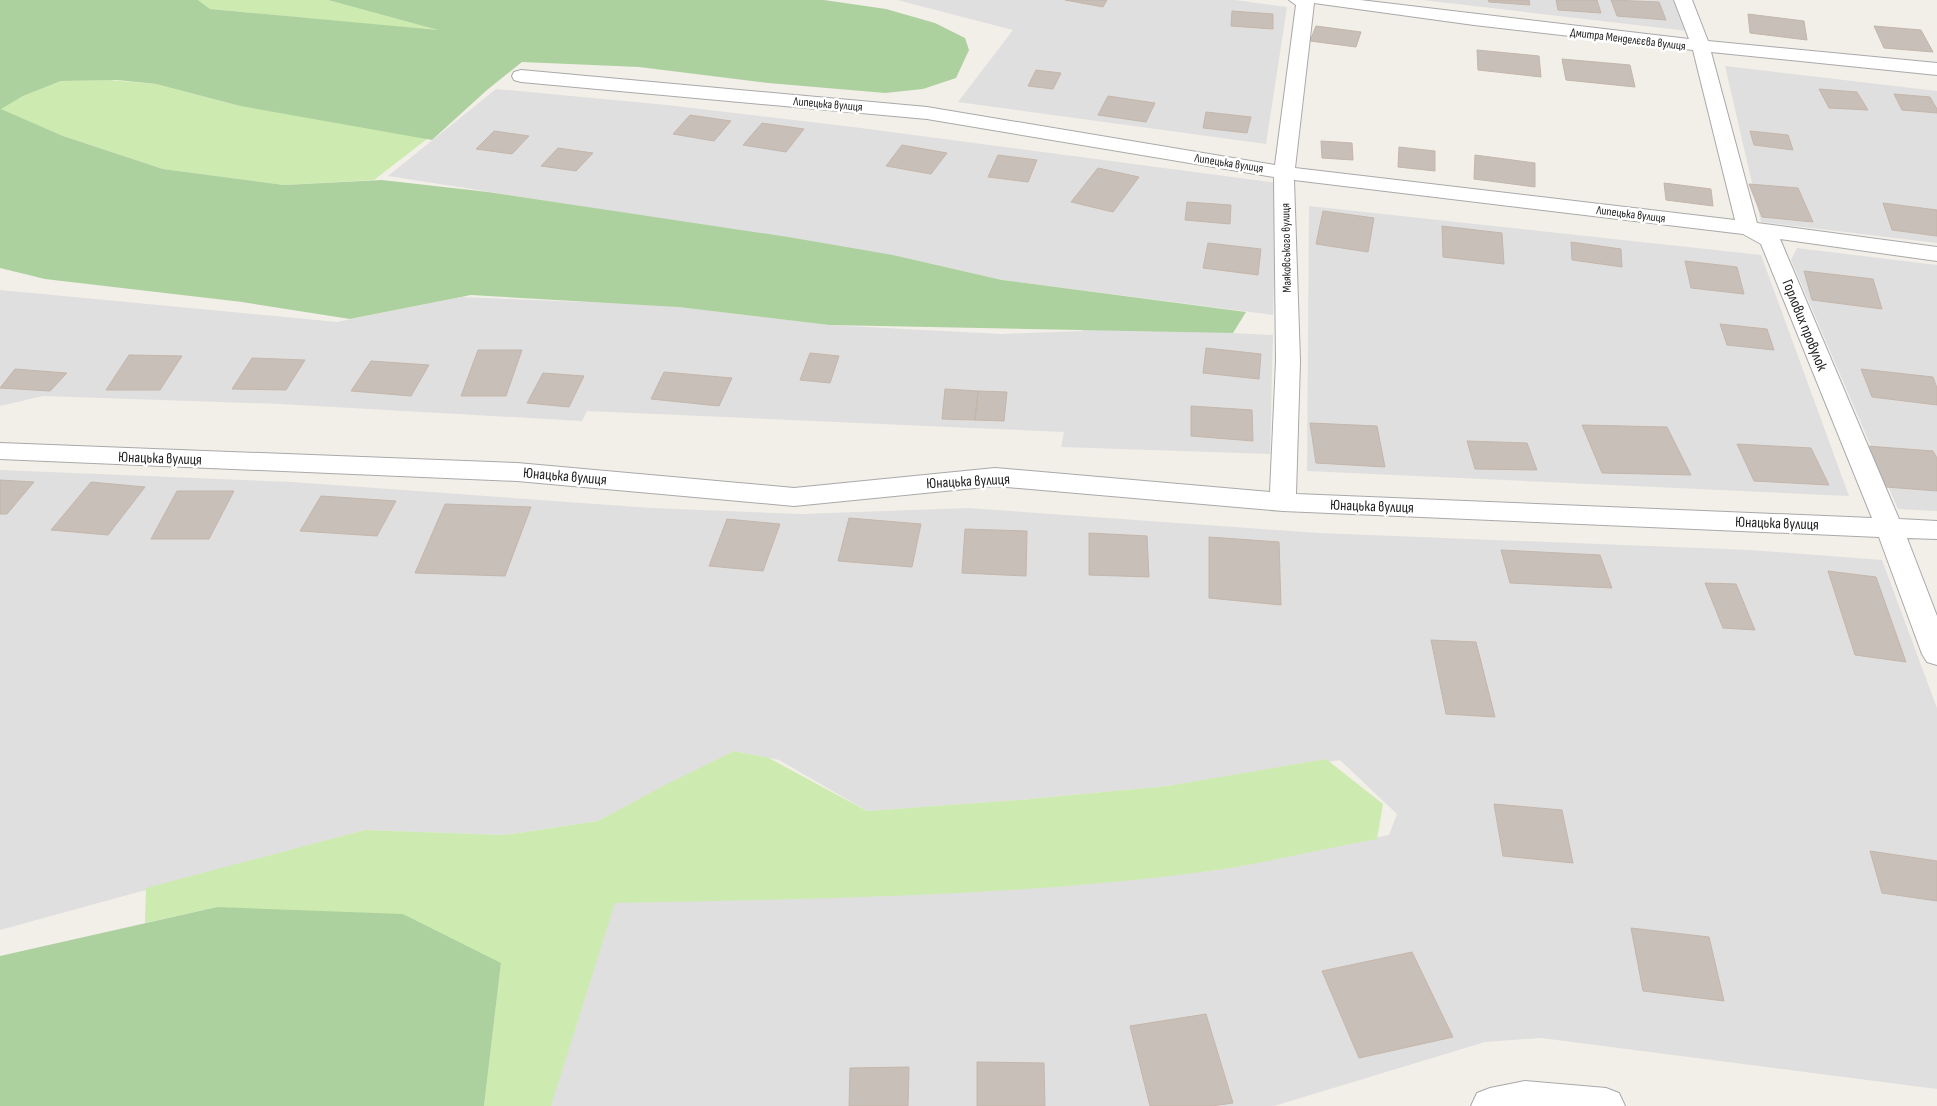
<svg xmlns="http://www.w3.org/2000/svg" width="1937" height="1106" font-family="'Sofia Sans Condensed',sans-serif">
<rect width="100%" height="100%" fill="#f2efe9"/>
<path fill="#e0dfdf" d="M897 0H1235L1287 7 1266 144 958 102 1013 30Z
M1422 0H1675L1688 31Z
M1725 66 1937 91V243L1761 222Z
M496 89 667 105 853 127 1277 183 1273 315 1002 280 893 255 388 176Z
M1309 206 1761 255 1849 496 1307 471Z
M1797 248 1937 265V511L1898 509 1791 260Z
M0 290 337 322 461 297 660 305 829 325 1001 334 1082 331 1084 326 1273 335 1270 454 1061 447 1064 432 587 411 582 421 280 404 43 396 0 406Z
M0 470 292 482 651 508 801 514 968 508 1319 533 1750 550 1882 560 1937 708V1089L1541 1038 1485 1042 1274 1106H546L597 903 1212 871 1389 835 1397 814 1340 760 1167 786 1019 800 867 811 779 760 734 751 598 821 504 835 365 830 0 930Z"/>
<path fill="#cdebb0" d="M198 0H328L443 31 210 9Z
M109 80 156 84 240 106 360 125 427 139 374 180 284 185 163 169 63 136 0 109 23 96 61 81Z
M734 751 769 758 867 811 1019 800 1167 786 1326 759 1383 804 1377 839C1322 849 1266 863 1210 871 1013 897 814 899 615 903L551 1106H484L501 963 217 907 145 923 146 888 365 830 504 835 598 821 665 785Z"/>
<path fill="#add19e" d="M0 0H198L210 9 438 30 328 0H824L886 9 935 23 965 38 969 50 956 78 923 89 885 93 768 83 639 67 522 62 487 90 432 140 240 106 156 84 117 80 61 81 23 96 1 109 63 136 163 169 284 185 382 180 488 192 788 237 893 255 1002 280 1246 312 1233 333 829 325 678 307 471 295 350 319 242 302 45 279 0 268Z
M217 907 403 914 501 963 484 1106H0V956Z"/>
<path fill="#c7bfb8" stroke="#c4b6ab" d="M1065 0H1107L1103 7Z
M1488 0H1529L1530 5 1489 2Z
M1556 0H1597L1601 13 1558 10Z
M1611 0 1659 2 1666 20 1617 16Z
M1232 11 1273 14V29L1231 26Z
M1748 14 1804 21 1807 40 1750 33Z
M1316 26 1361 32 1356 47 1310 41Z
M1874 26 1921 30 1933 52 1884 48Z
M1477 50 1539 56 1541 77 1478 70Z
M1562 59 1630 65 1635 87 1566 80Z
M1036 70 1061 73 1053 89 1028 86Z
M1819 89 1857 92 1868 110 1829 108Z
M1894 94 1930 97 1937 109V113L1902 110Z
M1108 96 1155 103 1146 122 1098 115Z
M1206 112 1251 117 1247 133 1203 128Z
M690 115 731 121 714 141 673 134Z
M762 123 804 129 786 152 743 145Z
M494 131 529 136 512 154 476 149Z
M1750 131 1788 135 1793 150 1754 145Z
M1321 141 1352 143 1353 160 1322 158Z
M902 145 947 153 931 174 886 166Z
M1399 147 1435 151V171L1398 167Z
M558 148 593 153 576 171 541 166Z
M998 155 1037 160 1028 182 988 177Z
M1475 155 1535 163V187L1474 179Z
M1098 168 1139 177 1113 212 1071 202Z
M1664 183 1711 189 1713 206 1666 200Z
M1749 184 1798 188 1813 222 1762 217Z
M1187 202 1231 205 1230 224 1185 220Z
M1883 203 1937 210V236L1892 230Z
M1323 211 1374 218 1368 252 1316 244Z
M1442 226 1502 233 1504 264 1443 257Z
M1571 242 1621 249 1622 267 1572 260Z
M1208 243 1261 249 1258 275 1203 268Z
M1685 261 1737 267 1744 294 1691 288Z
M1804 271 1873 279 1882 309 1812 300Z
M1720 324 1767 329 1774 350 1727 345Z
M1206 348 1261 354 1259 379 1203 373Z
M478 350H522L506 396H461Z
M810 353 839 356 830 383 800 380Z
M129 355 182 356 160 390H106Z
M252 358 305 360 286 390 232 389Z
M371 361 429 365 411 396 351 391Z
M15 369 67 373 50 391 0 388Z
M1861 369 1933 377 1937 388V405L1872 397Z
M664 372 732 378 719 406 651 399Z
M543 373 584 376 569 407 527 403Z
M945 389 978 391 975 420 942 419Z
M978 391 1007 392 1004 421 975 420Z
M1191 406 1252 410 1253 441 1191 436Z
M1310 423 1377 426 1385 467 1316 463Z
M1582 425 1667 427 1691 475 1602 473Z
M1467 441 1527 443 1537 470 1475 469Z
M1737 444 1811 448 1829 485 1754 481Z
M1867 446 1933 451 1937 458V491L1886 487Z
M0 480 34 482 7 514H0Z
M91 482 145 487 108 535 51 530Z
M177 491H234L209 539H151Z
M321 496 396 501 377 536 300 531Z
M445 504 531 507 505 576 415 573Z
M849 518 921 524 912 567 838 561Z
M727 519 780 524 763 571 709 566Z
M965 529 1027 531 1026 576 962 573Z
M1089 533 1147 536 1149 577 1089 575Z
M1209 537 1279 542 1281 605 1209 598Z
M1501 550 1600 555 1612 588 1510 583Z
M1828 571 1876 577 1906 662 1855 655Z
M1705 583 1736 584 1755 630 1723 628Z
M1431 640 1476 642 1495 717 1446 714Z
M1494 804 1562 810 1573 863 1503 856Z
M1870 851 1937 861V901L1882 893Z
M1631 928 1709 937 1724 1001 1643 991Z
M1412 952 1453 1037 1359 1058 1322 971Z
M1206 1014 1233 1103 1212 1106H1150L1130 1026Z
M977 1062 1044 1063 1045 1106H977Z
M909 1067 908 1106H849L850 1068Z"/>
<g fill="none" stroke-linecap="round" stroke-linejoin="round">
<defs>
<path id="street" d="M1289 0H1360L1689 39 1674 0H1692L1708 41 1937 63V75L1711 52 1757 223 1937 247V261L1780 239 1899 519 1937 521V539L1907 538 1937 616V665L1927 662 1922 654 1879 537 1283 511 995 486 794 506 517 481 0 459V443L517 463 794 488 995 468 1270 492 1276 361 1274 177 927 119 521 82 514 80 512 76 514 72 521 70 927 107 1275 165 1296 5ZM1314 3 1474 25 1693 50 1735 220 1295 168ZM1294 180 1743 234 1761 244 1872 518 1296 494 1300 361Z
M1525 1081 1606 1088 1619 1093 1625 1106H1471L1477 1093 1490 1088Z"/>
</defs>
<use href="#street" stroke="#a9a9a9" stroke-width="2"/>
<use href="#street" fill="#fff" fill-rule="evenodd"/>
</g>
<g text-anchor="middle" stroke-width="5" stroke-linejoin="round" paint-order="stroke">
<g font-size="12" fill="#222" stroke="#fff">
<text transform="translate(1628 39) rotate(7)" y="4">Дмитра Менделєєва вулиця</text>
<text transform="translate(828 104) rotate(5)" y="4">Липецька вулиця</text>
<text transform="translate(1229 163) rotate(9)" y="4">Липецька вулиця</text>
<text transform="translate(1631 214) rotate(7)" y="4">Липецька вулиця</text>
<text transform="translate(1286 248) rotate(-91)" y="4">Маяковського вулиця</text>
</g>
<g font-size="15" fill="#222" stroke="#fff">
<text transform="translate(1805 325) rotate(68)" y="5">Горлових провулок</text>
<text transform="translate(160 458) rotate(2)" y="5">Юнацька вулиця</text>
<text transform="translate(565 476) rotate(5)" y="5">Юнацька вулиця</text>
<text transform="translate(968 481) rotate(-3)" y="5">Юнацька вулиця</text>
<text transform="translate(1372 506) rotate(2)" y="5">Юнацька вулиця</text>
<text transform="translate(1777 523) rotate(2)" y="5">Юнацька вулиця</text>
</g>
</g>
</svg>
